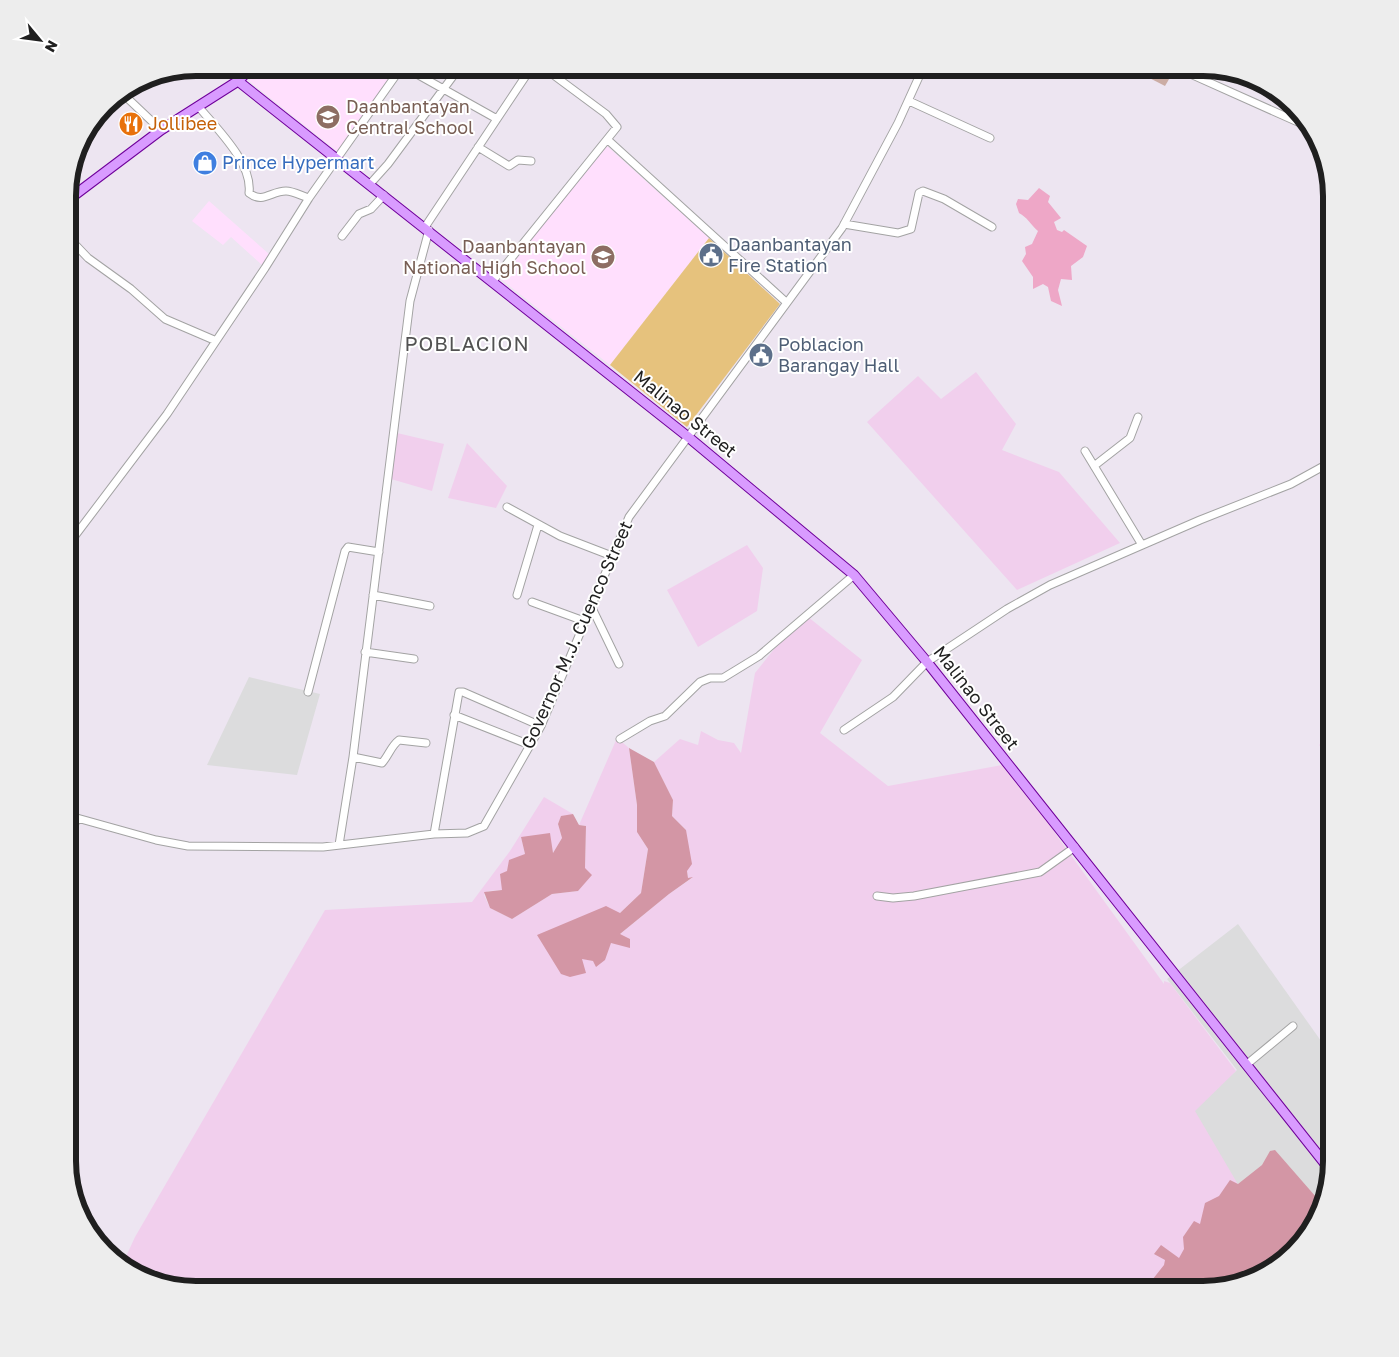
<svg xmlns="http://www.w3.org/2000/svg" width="1399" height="1357" font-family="'Golos Text',sans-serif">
<rect width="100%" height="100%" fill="#ede5f1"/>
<path fill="#dcdcdd" d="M249 677 320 694 297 775 207 765Z
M1238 924 1331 1055V1160L1322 1210 1288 1257 1186 1115 1237 1070 1167 979Z"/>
<path fill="#ffdffd" d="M259 68H396L338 152 249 81Z
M607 146 709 238 610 365 497 276Z
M209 201 270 255 262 265 231 237 223 245 192 221Z"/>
<path fill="#f1cfed" d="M976 372 1016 424 1002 450 1059 472 1120 543 1017 590 867 422 918 376 941 399Z
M397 433 444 444 432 491 391 479Z
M467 443 507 486 496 508 448 498Z
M747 545 763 568 757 611 698 647 667 590Z
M803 613 862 660 820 733 888 786 1013 763 1057 836 1164 984V981L1170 983 1236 1071 1195 1111 1274 1246 1251 1280 1203 1289H197L147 1280 123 1263 135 1237 325 910 472 902 510 851 544 797 573 814 561 817 558 824 562 838 553 853 521 837 525 854 502 890 488 891 484 895 490 908 512 919 552 894 578 891 585 868 586 826 579 825 617 738 629 748 637 805V832L648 849 641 893 620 913 582 958 593 961 619 935 669 894 692 878H688L687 871 686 830 672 816 673 800 654 762 680 739 698 745 701 731 718 740 734 743 741 753 755 673Z
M1331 734V757L1319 745Z"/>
<path fill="#eea7c7" d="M1039 188 1050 196 1048 202 1061 218 1054 222 1057 230 1062 232 1064 230 1087 246 1083 257 1071 266 1072 280 1061 279 1058 290 1062 306 1051 301 1048 287 1043 284 1033 289V277L1022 261 1026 254 1025 247 1032 244 1038 231C1031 225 1027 217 1019 213L1016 204 1018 199 1028 200Z"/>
<path fill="#d396a5" d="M1331 266V285L1328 288 1320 275Z
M629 748 654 762 673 800 672 816 686 830 692 864 687 871 688 878 693 877 669 894 620 934 630 939V948L611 943 605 960 596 967 593 961 582 959 586 973 570 977 561 974 537 935 606 906 620 913 641 893 648 849 637 832V805Z
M573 814 579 825 586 826 585 868 592 875 578 891 552 894 512 919 490 908 484 892 502 890 500 874 507 871 509 860 525 854 521 837 550 833 553 853 562 838 558 824 561 816Z
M1275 1150 1323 1205 1322 1210 1288 1257 1251 1280 1203 1289H1145L1164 1265 1165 1260 1154 1254 1161 1245 1179 1258 1184 1249 1183 1237 1194 1221 1200 1224 1205 1203 1219 1196 1230 1180 1238 1184 1262 1165 1270 1151Z"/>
<path fill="#cbaca4" d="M1130 68H1173L1175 69 1165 86Z"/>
<path fill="#e6c27d" d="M709 238 780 304 687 427 610 365Z"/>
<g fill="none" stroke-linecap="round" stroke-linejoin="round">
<defs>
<path id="minor" d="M406 68 497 119
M1016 68C1030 72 1043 74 1056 68
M1177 68 1309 127
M122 93 161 130
M909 101 990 138
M198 106C216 128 253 163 249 193 263 204 271 191 286 191 293 191 302 196 309 198
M608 140 786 302
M478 147 509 166 518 160 531 161
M370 184 388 164 459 68
M844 224 898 233 911 229 919 193 923 191 944 199 992 227
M425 227 531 68
M342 236 359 214 371 209 384 195
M68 237 88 258 131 289 165 319 214 340
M492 282 617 127 606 114 544 68
M1085 451 1142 545
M1094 466 1130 438 1138 417
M507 507 560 536 612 556
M68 545 167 414 265 268 309 198 401 68
M373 595 430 606
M517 595 538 525
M532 602 584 621
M591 606 619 664
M365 652 414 659
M308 692 345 551 348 547 379 552
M454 715 530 745
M844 730 893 697 927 662 1007 609 1050 585 1200 520 1291 484 1331 462
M620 739 650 721 665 716 700 682 710 678H723L759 656 854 575
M353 757 382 763C389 755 391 746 399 740L426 743
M434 834 459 692H463L541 726
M68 841 77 818 156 840 188 846 323 847 434 834 467 833 484 826 541 726 629 517 842 228 898 123 923 68
M339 845 353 757 410 301 429 230
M877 896 893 898 914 896 1040 872 1075 847
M1246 1065 1293 1026"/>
<path id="major" d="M238 81 687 436 854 575 927 662 1330 1170
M68 200 161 130 238 81 251 68"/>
</defs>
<use href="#minor" stroke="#a3a3a3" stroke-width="9"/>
<use href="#major" stroke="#6f009a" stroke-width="11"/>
<use href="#minor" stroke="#fff" stroke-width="7"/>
<use href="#major" stroke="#d99bff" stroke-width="9"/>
</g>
<defs>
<symbol id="school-disc" viewBox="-11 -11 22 22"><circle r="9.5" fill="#8d6e63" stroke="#fff"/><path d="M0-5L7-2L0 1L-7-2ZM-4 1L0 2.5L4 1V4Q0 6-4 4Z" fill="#fff"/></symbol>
<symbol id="restaurant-disc" viewBox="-11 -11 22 22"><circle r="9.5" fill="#e8710a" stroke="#fff"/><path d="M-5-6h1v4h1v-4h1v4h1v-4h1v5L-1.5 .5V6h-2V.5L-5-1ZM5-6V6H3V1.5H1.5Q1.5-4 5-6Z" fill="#fff"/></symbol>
<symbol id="shop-disc" viewBox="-11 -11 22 22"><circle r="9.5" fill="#3f7fe0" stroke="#fff"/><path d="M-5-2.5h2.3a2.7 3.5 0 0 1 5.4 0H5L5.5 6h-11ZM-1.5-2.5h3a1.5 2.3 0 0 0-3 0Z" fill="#fff"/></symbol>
<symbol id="civic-disc" viewBox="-11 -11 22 22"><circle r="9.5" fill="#5c6f8a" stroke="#fff"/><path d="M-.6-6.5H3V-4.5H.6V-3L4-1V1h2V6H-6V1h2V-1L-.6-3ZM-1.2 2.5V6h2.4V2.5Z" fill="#fff"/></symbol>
</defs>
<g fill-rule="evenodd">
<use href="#school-disc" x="314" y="103" width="28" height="28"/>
<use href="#restaurant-disc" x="117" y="110" width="28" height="28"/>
<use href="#shop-disc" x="191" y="149" width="28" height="28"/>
<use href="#civic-disc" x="697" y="241" width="28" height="28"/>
<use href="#school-disc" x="589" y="243" width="28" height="28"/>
<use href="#civic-disc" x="747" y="341" width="28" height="28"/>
</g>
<g text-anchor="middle" stroke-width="4" stroke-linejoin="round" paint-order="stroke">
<g font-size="18" fill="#785e54" stroke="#fff" text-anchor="start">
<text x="346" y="113">Daanbantayan<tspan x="346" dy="21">Central School</tspan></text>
<text x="586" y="253" text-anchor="end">Daanbantayan<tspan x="586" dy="21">National High School</tspan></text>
</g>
<g font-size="18" fill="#c56008" stroke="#fff" text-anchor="start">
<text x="148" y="130">Jollibee</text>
</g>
<g font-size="18" fill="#366cbe" stroke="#fff" text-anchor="start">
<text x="222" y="169">Prince Hypermart</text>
</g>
<g font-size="18" fill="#4e5e75" stroke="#fff" text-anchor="start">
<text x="728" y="251">Daanbantayan<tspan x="728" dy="21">Fire Station</tspan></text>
<text x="778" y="351">Poblacion<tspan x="778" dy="21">Barangay Hall</tspan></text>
</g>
<g font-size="18" fill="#1f1f1f" stroke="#fff">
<text transform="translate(685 414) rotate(39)" y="6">Malinao Street</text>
<text transform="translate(577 635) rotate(-66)" y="6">Governor M.J. Cuenco Street</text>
<text transform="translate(976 698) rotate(52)" y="6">Malinao Street</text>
</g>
<g font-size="20" letter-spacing="1" fill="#525252" stroke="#fff">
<text x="467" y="351">POBLACION</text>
</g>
</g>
<path d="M0 0H1399V1357H0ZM196 76H1203A120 120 0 0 1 1323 196V1161A120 120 0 0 1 1203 1281H196A120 120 0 0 1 76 1161V196A120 120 0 0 1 196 76Z" fill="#ededed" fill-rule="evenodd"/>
<path fill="none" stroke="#1f1f1f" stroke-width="6" d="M196 76H1203A120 120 0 0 1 1323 196V1161A120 120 0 0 1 1203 1281H196A120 120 0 0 1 76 1161V196A120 120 0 0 1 196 76Z"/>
<g transform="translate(40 40) rotate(119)" stroke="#ffffff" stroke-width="4" paint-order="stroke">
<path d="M0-4L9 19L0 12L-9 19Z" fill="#1f1f1f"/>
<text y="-8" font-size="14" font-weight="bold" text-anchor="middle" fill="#1f1f1f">N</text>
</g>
</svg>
